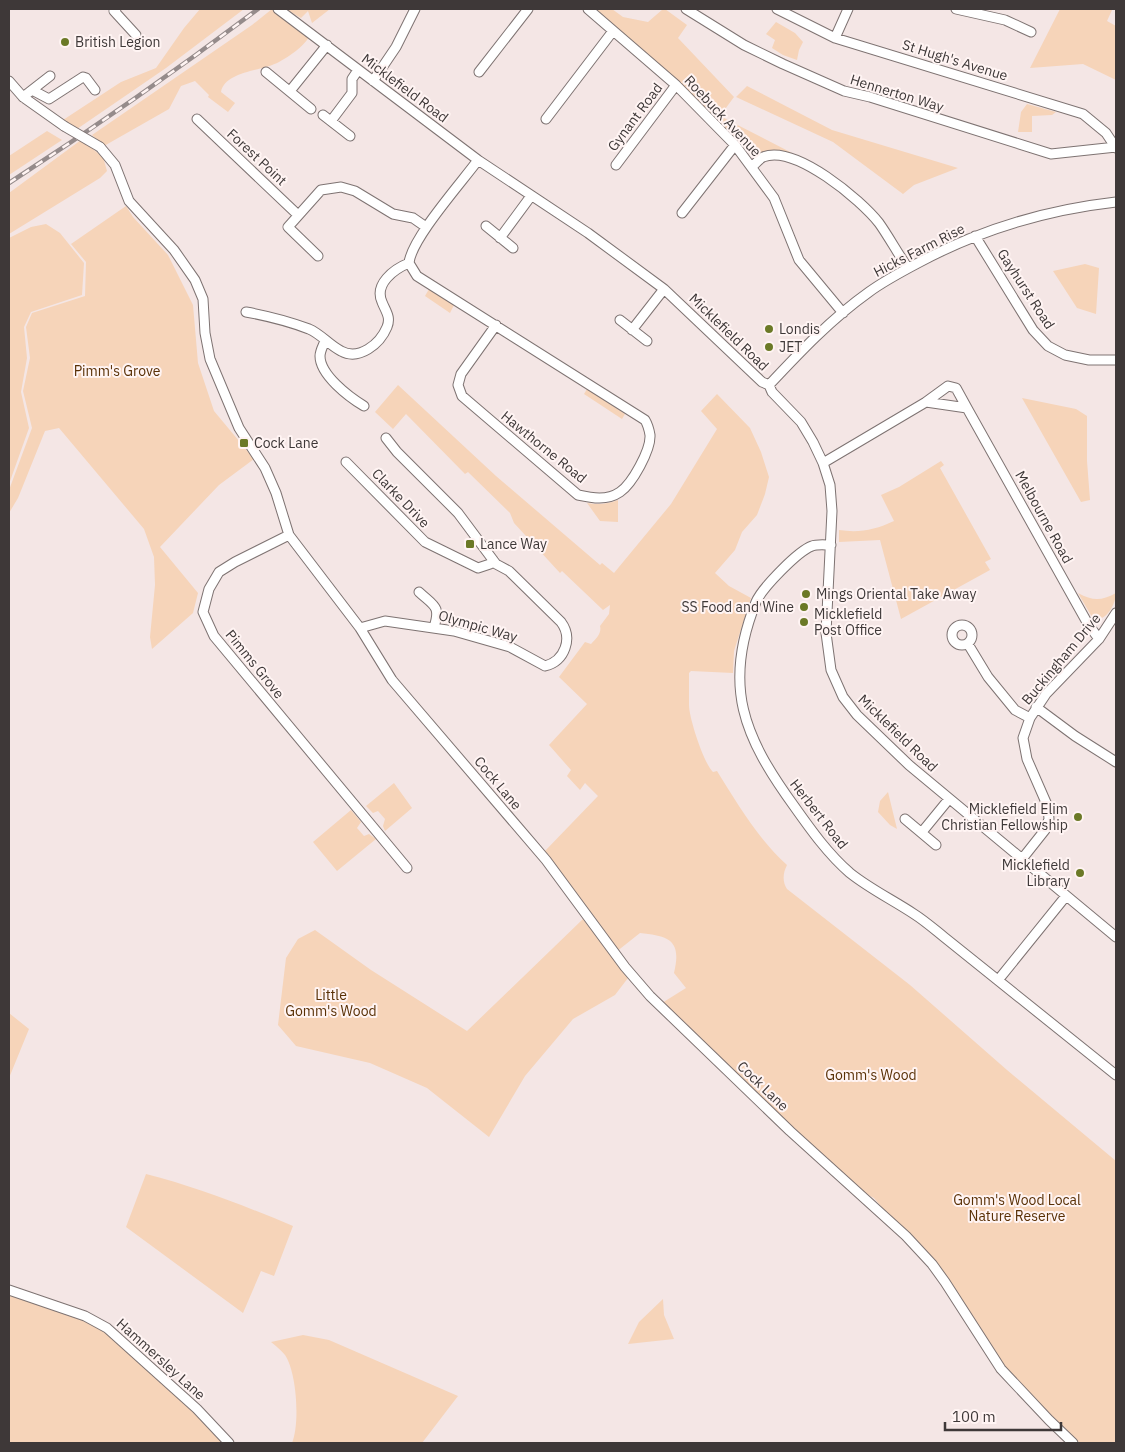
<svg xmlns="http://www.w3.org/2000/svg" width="1125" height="1452" font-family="'IBM Plex Sans',sans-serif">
<rect width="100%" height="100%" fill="#f4e6e5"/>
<path fill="#f6d4b9" d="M200 9H244L166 68 77 129 63 120 121 82 156 68 184 28Z
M272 9H330L312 23 308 11 301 18 289 11 282 16 309 37C303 47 290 56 279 62 263 71 225 71 221 92L235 103 228 112 208 97 209 95 195 81 181 86 169 109 104 146 92 135 252 25Z
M593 9H612L623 17 648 22 663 9H665L687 25 678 38 734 97 720 116 792 153 768 151 752 156 677 81Z
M1060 9H1108L1112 10 1107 21 1116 26V80L1083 64 1030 68Z
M776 22 795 33 803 42 799 50 797 60 783 55 772 48 775 40 766 34Z
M747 86 832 130 958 168 914 185 903 194 833 142 736 97Z
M1027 104 1056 112 1052 115 1032 116V132H1018L1021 112Z
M47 131 62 140 9 175V156Z
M81 140 103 157 107 171 100 178 9 234V193Z
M126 206 133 217 168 255 193 305 198 363 214 411 254 459 219 485 160 547 198 593 193 613 152 649 150 637 155 585 154 557 144 529 59 428 45 431 18 498 9 513V490L32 428 23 391 30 358 26 327 32 313 85 296 86 262 71 244Z
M46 224 60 233 84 263 82 295 31 312 24 327 27 358 21 392 29 428 9 484V238L31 227Z
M1085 264 1099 268 1096 314 1077 308 1053 271Z
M429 289 454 305 450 313 425 296Z
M398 385 496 476 600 565 602 563 614 573 671 504 717 429 701 411 717 394 750 428 761 452 769 477 765 494 757 515 742 532 735 550 715 573 729 586 751 598 734 651 733 673 691 671 689 673C689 684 689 695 689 705 689 718 704 764 713 772L717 771C737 803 758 839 787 865 783 873 782 881 787 889L910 985 1007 1070 1116 1161V1443H1080L1001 1367 965 1309 874 1198 864 1193 804 1140 752 1088 722 1063 714 1051 662 1003 686 988 674 973C682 940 669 936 640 933L616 952 544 852 598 796 585 783 580 790 567 776 571 770 549 745 587 704 559 677 585 642 591 644C596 639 602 633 600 626L609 614 610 605 603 610 562 571 560 573 514 523 510 513 468 472 465 474 406 414 393 429 375 412Z
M587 389 625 414 622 419 584 394Z
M1022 398 1076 409 1087 416V461L1090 500 1081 502Z
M941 461 944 465 940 468 991 559 985 562 990 570 901 619 880 540 839 542V530C859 533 875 530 894 521L881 495 899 487Z
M618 500V522L600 521 587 503C598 505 608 504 618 500Z
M1078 593C1093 601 1101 601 1116 593 1116 604 1105 625 1092 617Z
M394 783 412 808 385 831 383 826 385 819 378 811 373 813 366 806Z
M888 792 897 829 890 825 878 812 880 801Z
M351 810 361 822 357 828 364 836 369 834 376 839 337 871 313 842Z
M583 919 628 978 615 995 573 1019 525 1076 489 1137 427 1088 370 1063 296 1046 278 1025 286 958 298 939 315 930 371 970 467 1031Z
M9 1013 29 1029 9 1078Z
M146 1174C197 1187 245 1206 293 1226L274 1276 261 1271 243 1313 126 1227Z
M9 1295 84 1321 106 1333 196 1415 223 1443H9Z
M663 1299 664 1315 674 1339 628 1344 639 1322Z
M303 1335 329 1340 458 1396 422 1443H292C300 1424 297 1373 285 1355 281 1350 276 1346 271 1342Z"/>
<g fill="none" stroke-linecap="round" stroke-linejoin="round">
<defs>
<path id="street" d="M116 9 114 11 136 35
M278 9 478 160 588 233 664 289 762 382 769 385 772 392 801 422 813 442 823 463 830 485 832 511 826 633 831 670 843 697 857 715 909 765 1116 937
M588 9 676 85 735 145 774 198 799 260 843 313
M686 9 744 45 783 64 844 91 870 97 1051 154 1116 147
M777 9 835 38 1083 114 1106 133 1116 148
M956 9 1005 20 1031 32
M835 38 848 9
M266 72 311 109
M479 72 528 9
M9 81 23 97 64 126
M373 81 396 47 415 9
M32 90 50 76
M290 91 327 45
M23 97 32 90 49 99 83 77 86 78 95 90
M323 115 350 136
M197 119 298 215
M546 119 613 31
M331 121 352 93V79L358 70
M100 147 115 165 129 201 174 250 195 280 203 299 205 333 210 359 239 428 265 468 276 493 289 535 360 628 392 680 546 860 625 967 650 996 790 1131 906 1236 932 1264 945 1282 1001 1369 1049 1420 1073 1443
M478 160C462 182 411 239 409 263L417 276 645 420C648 425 649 429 650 435 651 450 632 484 620 492 607 501 592 498 578 495L462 396 458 385 461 374 496 325
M616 165 676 85
M752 167C755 164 759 159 763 157 795 144 861 200 879 223 889 237 898 254 908 268
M682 213 735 145
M486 226 513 248
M975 236 1033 330 1048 346 1065 355 1089 360H1116
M500 238 531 196
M318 256 288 227 321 190 341 187 355 191 393 214 413 218 426 227
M246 312C268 316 288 321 309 329 321 334 329 345 341 351 359 361 380 344 387 327 391 317 386 312 382 302 374 284 394 269 409 263
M620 320 647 341
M632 330 664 289
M325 341C323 346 320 351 320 356 320 375 349 397 364 406
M769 385C800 352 831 319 869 292 884 281 901 272 918 263 981 229 1045 210 1116 202
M926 402 948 386 956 388 967 408
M346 462 425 542 478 568 490 564 493 560
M823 463 926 402 967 408 1088 624 1099 639
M289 535 235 562 219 572 209 589 203 612 214 636 407 868
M831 545C825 545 817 544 812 546 798 551 762 588 756 602 722 686 744 737 794 806 811 830 828 854 850 873 870 889 893 900 914 914 925 921 934 929 944 937L1116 1075
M419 592C434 606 441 606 434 627
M952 635a10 10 0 1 1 20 0a10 10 0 1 1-20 0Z
M360 628 385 621 454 631 510 647 545 666C565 661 573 638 561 622L509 571 496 564 458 513 397 452 386 438
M968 644 988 677 1015 710 1030 718
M1036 707 1075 736 1116 762
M905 819 936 845
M922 832 949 799
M1022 859 1045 830 1049 819 1048 807 1027 759 1023 738 1030 718 1046 694 1099 639 1116 613
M999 979 1066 896
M9 1290 85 1316 107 1328 197 1409 229 1443"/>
</defs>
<use href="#street" stroke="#7e7372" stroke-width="11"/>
<use href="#street" stroke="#fff" stroke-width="9"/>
<defs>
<path id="rail" d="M9 183C94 128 177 70 258 9"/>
</defs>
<use href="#rail" stroke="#958b8b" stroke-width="4.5"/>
<use href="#rail" stroke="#fff4f3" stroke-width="2.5" stroke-dasharray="8" stroke-linecap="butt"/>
<defs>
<path id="street-bridge" d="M64 126 100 147"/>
</defs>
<use href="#street-bridge" stroke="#7e7372" stroke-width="11" stroke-linecap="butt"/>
<use href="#street-bridge" stroke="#fff" stroke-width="9"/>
</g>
<g fill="#6b7926" stroke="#fff4f3" stroke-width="2">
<circle cx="65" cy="42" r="5"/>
<circle cx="769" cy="329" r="5"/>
<circle cx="769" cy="347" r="5"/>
<rect x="239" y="438" width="10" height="10" rx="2.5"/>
<rect x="465" y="539" width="10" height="10" rx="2.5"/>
<circle cx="806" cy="594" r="5"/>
<circle cx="804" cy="607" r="5"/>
<circle cx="804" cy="622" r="5"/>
<circle cx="1078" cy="817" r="5"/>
<circle cx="1080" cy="873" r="5"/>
</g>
<g text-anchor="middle" stroke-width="4" stroke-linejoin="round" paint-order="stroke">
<g font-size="14" fill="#3e3838" stroke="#fff4f3" text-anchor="start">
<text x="75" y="47">British Legion</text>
<text x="779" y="334">Londis</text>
<text x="779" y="352">JET</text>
<text x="254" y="448">Cock Lane</text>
<text x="480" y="549">Lance Way</text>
<text x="816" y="599">Mings Oriental Take Away</text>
<text x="794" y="612" text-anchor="end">SS Food and Wine</text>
<text x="814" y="619">Micklefield<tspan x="814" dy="16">Post Office</tspan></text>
<text x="1068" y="814" text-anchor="end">Micklefield Elim<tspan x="1068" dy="16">Christian Fellowship</tspan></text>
<text x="1070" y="870" text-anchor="end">Micklefield<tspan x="1070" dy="16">Library</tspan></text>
</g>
<g font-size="14" fill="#3e3838" stroke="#fff4f3">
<text transform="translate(955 60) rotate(17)" y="5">St Hugh's Avenue</text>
<text transform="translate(405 88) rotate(37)" y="5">Micklefield Road</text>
<text transform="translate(897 93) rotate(17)" y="5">Hennerton Way</text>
<text transform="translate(723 116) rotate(47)" y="5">Roebuck Avenue</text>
<text transform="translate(635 117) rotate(-53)" y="5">Gynant Road</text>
<text transform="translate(257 157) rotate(43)" y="5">Forest Point</text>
<text transform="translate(919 250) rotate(-27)" y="5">Hicks Farm Rise</text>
<text transform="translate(1026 289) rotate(57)" y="5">Gayhurst Road</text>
<text transform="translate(729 332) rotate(44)" y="5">Micklefield Road</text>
<text transform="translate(544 447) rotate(39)" y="5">Hawthorne Road</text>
<text transform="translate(401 498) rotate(46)" y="5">Clarke Drive</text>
<text transform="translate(1044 517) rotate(61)" y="5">Melbourne Road</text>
<text transform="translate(478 626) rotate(16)" y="5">Olympic Way</text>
<text transform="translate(1061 659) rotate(-50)" y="5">Buckingham Drive</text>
<text transform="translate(255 664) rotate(51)" y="5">Pimms Grove</text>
<text transform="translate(898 733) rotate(44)" y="5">Micklefield Road</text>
<text transform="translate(498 783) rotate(50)" y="5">Cock Lane</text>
<text transform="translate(819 814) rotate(52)" y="5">Herbert Road</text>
<text transform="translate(763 1086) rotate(44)" y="5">Cock Lane</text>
<text transform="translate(161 1359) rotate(42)" y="5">Hammersley Lane</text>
</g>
<g font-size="14" fill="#593005" stroke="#fff4f3">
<text x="117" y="376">Pimm's Grove</text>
<text x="331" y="1000">Little<tspan x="331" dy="16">Gomm's Wood</tspan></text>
<text x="871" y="1080">Gomm's Wood</text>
<text x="1017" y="1205">Gomm's Wood Local<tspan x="1017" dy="16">Nature Reserve</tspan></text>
</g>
</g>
<rect width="1125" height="1452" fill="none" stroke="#3e3838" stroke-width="20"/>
<path d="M945 1422v8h116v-8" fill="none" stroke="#3e3838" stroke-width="2.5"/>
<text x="952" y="1422" font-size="15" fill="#3e3838" stroke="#fff4f3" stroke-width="4" paint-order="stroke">100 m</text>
</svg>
